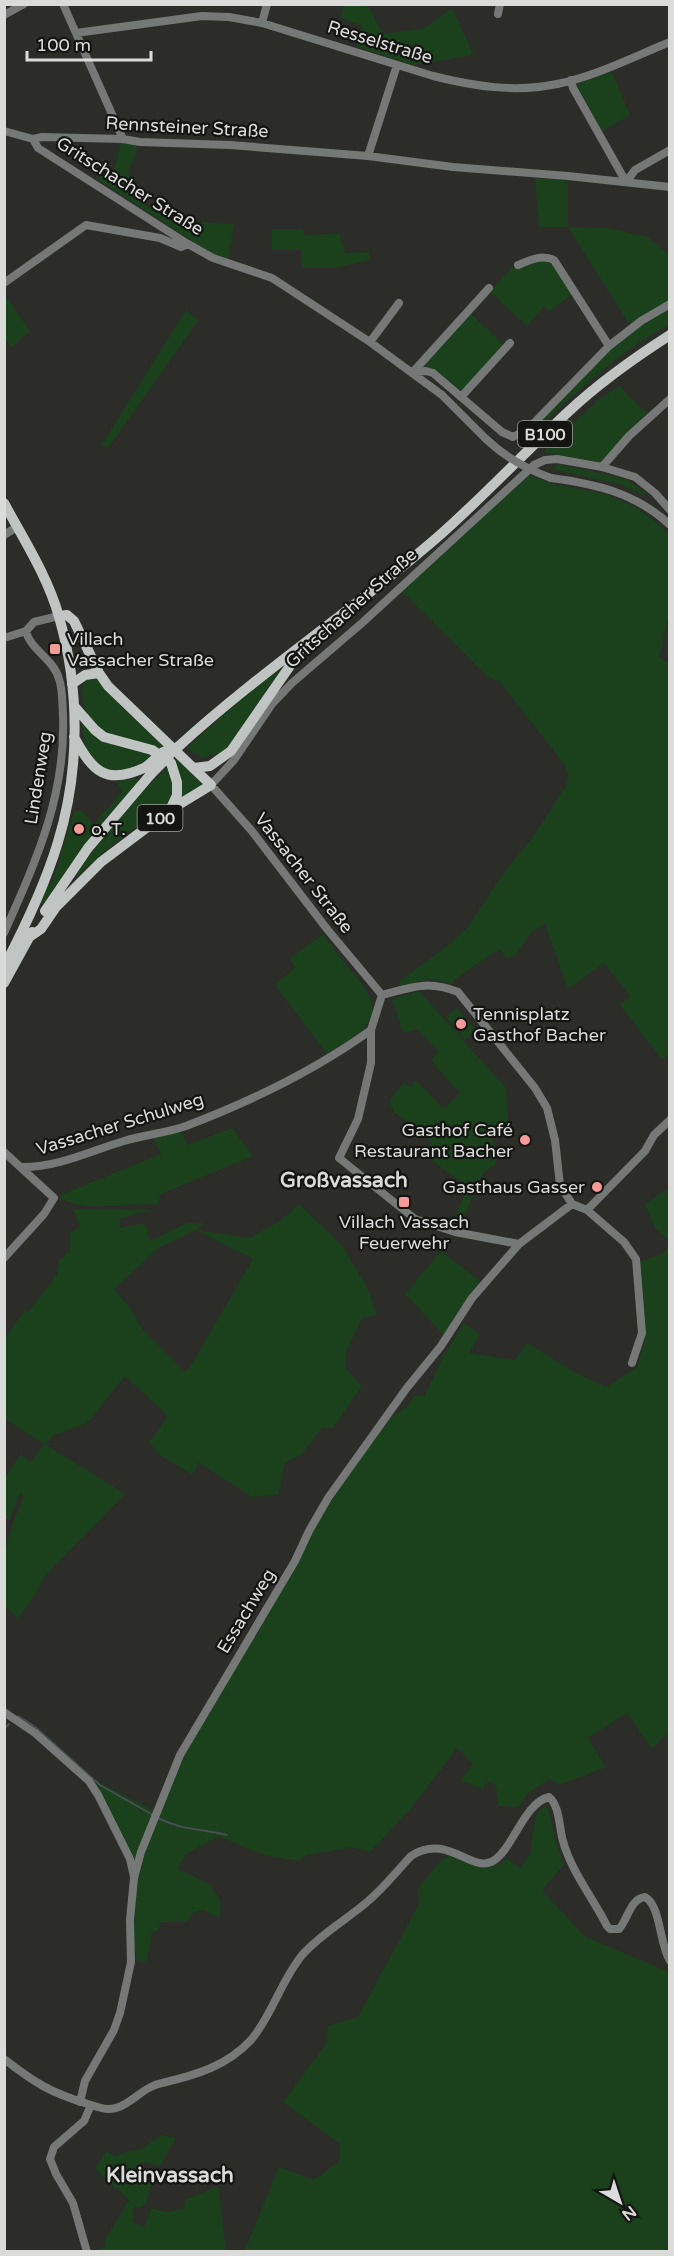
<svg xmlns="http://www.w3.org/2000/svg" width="674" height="2256" font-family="'Varela Round',sans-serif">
  <rect width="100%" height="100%" fill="#2c2c28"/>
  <path fill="#1a401c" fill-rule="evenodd" d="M344,5H365L370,9L383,34L425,28L452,8L474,55L413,65L356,47L362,26L341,18Z
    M612,72L630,115L602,131L577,86L578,83Z
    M121,142L138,145L129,171L132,197L172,221L234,224L228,259L213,255L97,179L105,170L113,174Z
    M535,178L568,180V227L608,228L648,237L669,255V300L629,324L568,227H539Z
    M272,229H303V235L340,234L345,253L369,252V260L335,268H301V250H272Z
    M546,261L555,267L573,293L549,312L544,306L527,326L490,292L515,264Z
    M4,294L30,331L11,348L5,339Z
    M669,307V325C623,348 574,395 535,431L533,428L611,348L644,323Z
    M186,310L198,321L109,447L101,446Z
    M470,313L504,345L463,390H456L424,365Z
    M619,386L647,413L600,463L543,452L597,401Z
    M559,464L626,479L646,493L644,495L619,484L551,469Z
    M529,475L553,484L606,494L638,508L669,533V614L659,657L670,664L669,1054L662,1060L620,1005L630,996L604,963L568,989L545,924L532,931L516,955L508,959L499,949L454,980L453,984L430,979L400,986V981L446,947L467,928L505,871L533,837L567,784L568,774L565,765L500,682L487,676L401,591Z
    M287,664L268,687L233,742L220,754L200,758L199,755L186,749L242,698Z
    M87,678H97L122,707L164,745L159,749C131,741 89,736 83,701C82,693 81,685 87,678Z
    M81,722L153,754L141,765L120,773L100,767L87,754Z
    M177,758L203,784L179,800C181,785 181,775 174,761Z
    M168,767C185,803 152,817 127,834C109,847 93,862 77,877L75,875C103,836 132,800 168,767Z
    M126,778L137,779V783L101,824L43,904H40L45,886L52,883L74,811H82L94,824L122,792L118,785L120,781Z
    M323,934C333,947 342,960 352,972C369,992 385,1010 359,1033C349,1041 337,1047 327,1054L275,985L295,968L290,958Z
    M419,991L506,1088L508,1122L492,1138L496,1164L483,1173L459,1228L450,1227L468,1187L423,1154L432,1142L394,1112L390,1104L391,1098L403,1083L411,1087L415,1080L444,1109L460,1093L437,1068L432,1059L439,1051L417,1029L403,1033L392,999Z
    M457,1008L476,1030L465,1040L446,1017Z
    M232,1128L253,1156L161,1194L157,1205C128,1201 81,1215 58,1196L161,1154L153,1136L181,1131L187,1145Z
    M669,1188V1241L655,1228L645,1204Z
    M299,1204L343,1246L369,1291L377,1315L362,1318L346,1352V1369L362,1386L333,1428H322L302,1454L285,1463L278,1495L252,1497L197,1462V1468L191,1474L160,1455L149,1442L168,1416L125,1376L87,1423L54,1435L45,1444L125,1494L44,1577L33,1598L18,1618L5,1606V1550L13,1522L24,1496L20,1493L9,1520L5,1518V1477L21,1454L31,1462L44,1444L5,1419V1338L25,1310L28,1312L57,1275L59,1260L70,1251V1233L80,1226L73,1209L152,1210L120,1218V1228L145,1223L150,1241L187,1223H204L197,1230L249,1238L280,1221ZM196,1230L253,1259L190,1367L185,1372L143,1330L128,1305L114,1289L157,1249Z
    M669,1246V1732L652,1749L627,1713L588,1738L606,1767L559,1785L550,1779L528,1793L518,1807L498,1806L496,1786L491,1781L487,1783L483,1789L461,1780L473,1764L457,1748L410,1810L370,1852L352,1847L307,1855L298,1861L264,1855L218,1836L185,1855L178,1869L213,1886L212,1891C223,1896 220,1907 220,1918L202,1910L193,1913L187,1922H161L158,1931L152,1932L146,1962L137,1960L133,1938L137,1883L149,1840L177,1768L321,1516L385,1422L409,1405L415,1395L424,1396L445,1353L464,1323L480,1334L469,1353L515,1360L527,1343L574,1372L606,1387L637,1367L645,1339L638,1262L662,1254Z
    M441,1251L480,1281L453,1318L445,1336L405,1294Z
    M96,1781L155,1811L136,1870L95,1784Z
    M545,1806L549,1810L556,1843L564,1864L542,1891L586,1937L669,1972V2251L244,2252L279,2167L314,2180L339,2161L340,2144L283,2102L326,2044L328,2026L358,2017L420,1902L417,1889L443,1858L446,1859L449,1855C471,1863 488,1875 507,1858L520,1868L530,1854L536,1815Z
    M161,2135L176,2138L160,2166L142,2162L138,2175L150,2179L152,2182L146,2204L140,2208L134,2207L132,2214L134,2217L132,2222L144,2227L151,2208L168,2212L184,2209L185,2200L218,2186L226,2251H229H96V2250L106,2247L105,2240L129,2200L95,2169L106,2151L116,2157L125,2152L142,2149Z"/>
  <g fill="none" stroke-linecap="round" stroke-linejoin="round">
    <path stroke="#474f50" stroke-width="2" d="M18,1716L34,1726L100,1785L153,1815
      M4,1729L9,1724
      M158,1818C181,1830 202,1829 227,1835"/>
    <path stroke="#767877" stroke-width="8" d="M63,4L123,139
      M498,14L500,4
      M4,15L24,4
      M262,23L267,4
      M76,33L202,16L229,17L262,23L433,76C473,86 515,93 557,84C596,76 633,57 670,42
      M571,80L573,88L626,182L635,170L670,150
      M4,131L33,139L42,137L123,139L140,142L230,145L368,156L453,167L568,176L670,187
      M33,139L38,148L188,244L213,258L272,278L370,342L442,395L486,439
      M368,156L397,65
      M518,265C530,260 542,254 554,260L609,346
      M4,283L86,225L160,238L181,247L188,244
      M370,342L399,303
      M413,372L426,371L433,373L502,432L513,437L528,429L609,346L641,321L670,304
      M413,372L489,288
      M461,397L510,343
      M602,467L629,436L670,399
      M551,478C596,484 636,493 670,525
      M670,510L655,493L635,477L602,467L557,459L545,460L534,465L362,623L292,683L272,704L234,760L211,785L251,830L327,929L382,995C412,987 428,980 458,992L535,1088L547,1108L555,1140L560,1185L572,1204L587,1210L645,1151L654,1135L670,1120
      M4,535L17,527
      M4,638L26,631L34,622L59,616
      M4,933C36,861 66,796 63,715C62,703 63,690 59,679C54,659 30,650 26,631
      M382,995L371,1030V1063L358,1119L339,1158L415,1219L455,1232L519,1244
      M4,1152L54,1198L44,1214L4,1258
      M23,1167C59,1167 90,1151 124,1141C144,1135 166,1133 186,1126C252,1101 314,1071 371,1030
      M587,1210L624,1242L636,1259L642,1333L632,1363
      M4,1712L35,1733L89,1781L98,1795L130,1859L134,1877
      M4,2059C35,2083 51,2093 88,2104C98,2107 108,2112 119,2107C134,2101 145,2086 162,2083C196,2075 227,2066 251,2040C273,2014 281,1980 303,1954C322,1933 346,1920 367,1902C383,1889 397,1871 411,1856C446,1833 470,1871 491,1862C512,1853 523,1803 549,1797C560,1806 559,1828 563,1841C571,1871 593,1898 607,1926L610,1929H619C628,1919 630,1899 645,1897C661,1906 659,1943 670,1961
      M80,2102L85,2081L114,2030L120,2013L131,1962L130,1920L134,1878L141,1852L180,1755L295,1561L309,1531L328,1498L406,1389L441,1346L472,1298L519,1244L572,1204
      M87,2252L73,2203L56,2174L50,2159L54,2147L84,2121L91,2105"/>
    <path stroke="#c0c5c3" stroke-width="10" d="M4,503C24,540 48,577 59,617C80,689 80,770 58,842C45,885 25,927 4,967
      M59,616L67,615L74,621L99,673L108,686L211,785L170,810
      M72,684L85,675L99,673
      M74,737C93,772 106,786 146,767
      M178,747C261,671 355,609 440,535C484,496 525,452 568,412C599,383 634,358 670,335
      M194,768L210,766L231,751L299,653
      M45,911L88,848L151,774
      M28,938L41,929L56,907L101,862L170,810L177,795V782L171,763L152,750L104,737L95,730L74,706
      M4,983L32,932"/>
    <path stroke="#767877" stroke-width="8" d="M486,439C506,458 526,469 551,478"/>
    <path stroke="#c0c5c3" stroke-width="10" d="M146,767L163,752L178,747
      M151,774L169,756"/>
  </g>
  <g fill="#f59b99" stroke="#141413" stroke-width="2">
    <rect x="49" y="643" width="12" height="12" rx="3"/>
    <circle cx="79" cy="829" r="6"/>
    <circle cx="461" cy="1024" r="6"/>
    <circle cx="525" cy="1140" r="6"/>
    <circle cx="597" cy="1187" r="6"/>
    <rect x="398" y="1196" width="12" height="12" rx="3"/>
  </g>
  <g text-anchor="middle" stroke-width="4.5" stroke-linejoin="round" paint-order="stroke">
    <g fill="#141413" stroke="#9f9f9e" stroke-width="1.5">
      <rect x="518" y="421" width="54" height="26" rx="4.5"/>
      <rect x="137.5" y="805" width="45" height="26" rx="4.5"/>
    </g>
    <g font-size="16" font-weight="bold" fill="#dbdbd9">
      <text x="545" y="440">B100</text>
      <text x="160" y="824">100</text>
    </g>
    <g font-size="18" fill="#dbdbd9" stroke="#141413">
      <text transform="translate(380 42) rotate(17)" y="6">Resselstraße</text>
      <text transform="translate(187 127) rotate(3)" y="6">Rennsteiner Straße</text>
      <text transform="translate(130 186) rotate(32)" y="6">Gritschacher Straße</text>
      <text transform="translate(351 608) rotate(-42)" y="6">Gritschacher Straße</text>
      <text transform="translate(38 778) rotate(-81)" y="6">Lindenweg</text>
      <text transform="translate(304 873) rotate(52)" y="6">Vassacher Straße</text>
      <text transform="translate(120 1124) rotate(-17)" y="6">Vassacher Schulweg</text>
      <text transform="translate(246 1611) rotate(-59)" y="6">Essachweg</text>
    </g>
    <g font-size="18" fill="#dbdbd9" stroke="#141413" text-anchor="start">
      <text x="67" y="645">Villach<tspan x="67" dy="21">Vassacher Straße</tspan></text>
      <text x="91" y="835">o. T.</text>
      <text x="473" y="1020">Tennisplatz<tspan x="473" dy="21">Gasthof Bacher</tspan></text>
      <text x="513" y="1136" text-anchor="end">Gasthof Café<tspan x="513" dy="21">Restaurant Bacher</tspan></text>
      <text x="585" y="1193" text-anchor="end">Gasthaus Gasser</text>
      <text x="404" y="1228" text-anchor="middle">Villach Vassach<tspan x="404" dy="21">Feuerwehr</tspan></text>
    </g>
    <g font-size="21" font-weight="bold" fill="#dbdbd9" stroke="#141413">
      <text x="344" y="1187">Großvassach</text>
      <text x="170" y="2182">Kleinvassach</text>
    </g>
  </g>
  <rect width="674" height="2256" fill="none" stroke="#dbdbd9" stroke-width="12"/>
  <g transform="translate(620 2202) rotate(141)" stroke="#141413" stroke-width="4.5" paint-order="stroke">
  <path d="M0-4.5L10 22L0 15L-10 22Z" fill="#dbdbd9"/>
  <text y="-9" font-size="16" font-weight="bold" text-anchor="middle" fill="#dbdbd9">N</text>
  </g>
  <path d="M27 51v9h124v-9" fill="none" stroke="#dbdbd9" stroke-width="3"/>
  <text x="36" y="51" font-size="18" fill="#dbdbd9" stroke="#141413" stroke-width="4.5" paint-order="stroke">100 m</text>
</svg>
